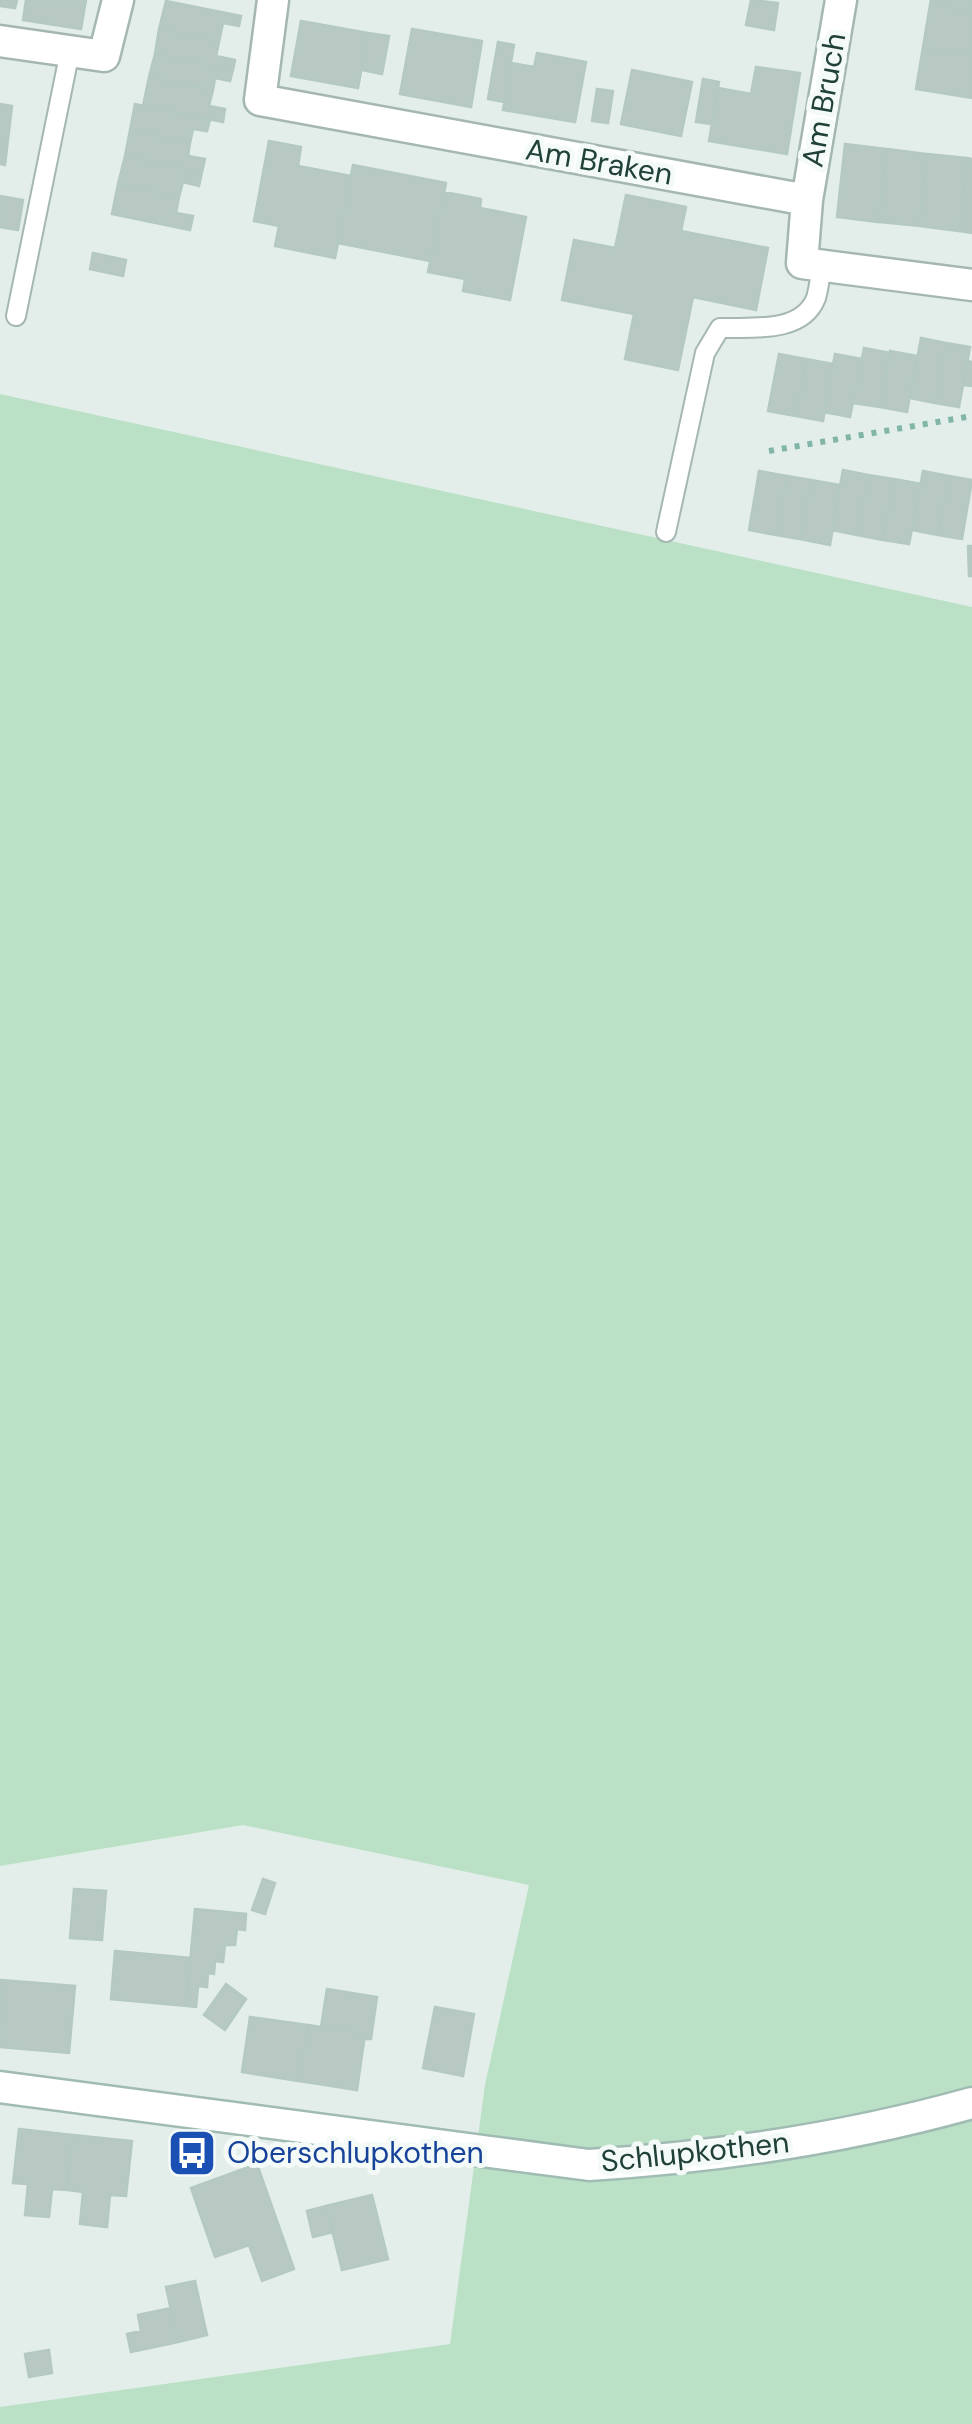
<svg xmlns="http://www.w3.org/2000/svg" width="972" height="2424" font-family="'DM Sans',sans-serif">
  <rect width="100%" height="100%" fill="#e3eeea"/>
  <path fill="#bae1c6" d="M0,394L972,607V2424H0V2407L450,2344L485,2085L529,1885L243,1825L0,1866Z"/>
  <path fill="#b8c9c3" stroke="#b4c9c1" stroke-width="2.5" d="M1,0H17L15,8L0,6Z
    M26,0H86L81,29L23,20Z
    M751,0L778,3L774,30L746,25Z
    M931,0H972V12L930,5Z
    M166,1L241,16L239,26L223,23L219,42L159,29Z
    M930,5L972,12V56L923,47Z
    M301,21L368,33L358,88L291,76Z
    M159,29L219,42L216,56L235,60L233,70L155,54Z
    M412,29L482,41L471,107L400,94Z
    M368,33L389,36L382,74L362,70Z
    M498,42L514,45L504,102L488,99Z
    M923,47L972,56V98L916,89Z
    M537,53L586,62L575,122L503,110L511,63L534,67Z
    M155,54L233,70L230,81L215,78L213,90L149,77Z
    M756,67L800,73L787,154L709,141L718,88L751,94Z
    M632,70L692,82L681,136L621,124Z
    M149,77L213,90L209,106L225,109L223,122L143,106Z
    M703,79L719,82L712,124L696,122Z
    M597,89L613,91L608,123L592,121Z
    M0,104L12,106L5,165L0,164Z
    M135,104L210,120L207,131L193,129L190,143L130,130Z
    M130,130L190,143L188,156L205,159L202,172L125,156Z
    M269,141L301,147L298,166L351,176L335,258L275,246L279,226L254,221Z
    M845,144L887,149L878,222L837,217Z
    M887,149L927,154L919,226L878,222Z
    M927,154L968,158L959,231L919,226Z
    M125,156L202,172L199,186L183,182L179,197L118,184Z
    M968,158L972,159V233L959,231Z
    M353,165L446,183L430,261L338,243Z
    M118,184L179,197L176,213L193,216L190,230L112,214Z
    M444,192L481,199L480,208L526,217L510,300L463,291L465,279L428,272Z
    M626,195L686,207L681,231L768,248L756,310L693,297L678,370L625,359L634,314L562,300L574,240L615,248Z
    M0,196L23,200L18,230L0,227Z
    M93,253L126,260L123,276L90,269Z
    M921,338L946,343L935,403L910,398Z
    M946,343L970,347L959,407L935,403Z
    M864,348L890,353L880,407L853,403Z
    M890,351L917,356L907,412L880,407Z
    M779,354L806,359L796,416L768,411Z
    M835,354L862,359L850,417L824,412Z
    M806,359L833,364L823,421L796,416Z
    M968,361L972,362V386L963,385Z
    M843,470L868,475L857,535L832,530Z
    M759,471L787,476L776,535L749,530Z
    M923,471L949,476L938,535L912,530Z
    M868,475L894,479L883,540L857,535Z
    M787,476L811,480L800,539L776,535Z
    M949,476L972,480L962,539L938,535Z
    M894,479L921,484L909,544L883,540Z
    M811,480L840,485L830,545L800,539Z
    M968,546H972V576H969Z
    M263,1879L275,1883L265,1914L252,1910Z
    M74,1889L106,1891L102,1940L70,1938Z
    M195,1909L246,1914L245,1930L237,1929L235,1945H225L223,1962L215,1961L214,1974L208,1973L207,1987L198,1986L196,2007L186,2006Z
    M115,1951L190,1958L186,2006L111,1999Z
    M1,1980L75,1986L69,2053L0,2047Z
    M226,1984L246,1999L225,2030L204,2015Z
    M327,1989L377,1997L371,2039H365V2034L321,2027Z
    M435,2007L474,2014L463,2076L423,2068Z
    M250,2017L308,2025L299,2081L242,2072Z
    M308,2025L365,2034L357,2090L299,2081Z
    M19,2129L73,2135L67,2190L52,2189L49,2217L25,2215L28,2184L13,2183Z
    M73,2135L132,2141L126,2196L110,2195L107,2227L80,2224L83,2192L67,2190Z
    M257,2164L294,2269L262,2281L249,2245L215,2257L191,2188Z
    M372,2195L388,2259L342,2270L326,2206Z
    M326,2206L333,2232L313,2237L307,2211Z
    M195,2281L207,2335L178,2342L166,2287Z
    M171,2308L178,2342L131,2352L127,2334L141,2331L138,2315Z
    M49,2350L52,2373L29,2377L25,2354Z"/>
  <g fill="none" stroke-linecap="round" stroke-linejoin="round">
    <g stroke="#a5b7b2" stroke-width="22">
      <path id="service" d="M16,316L70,51
        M666,532L705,353L720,328C751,327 802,334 816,298C819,288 820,276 822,266"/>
    </g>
    <g stroke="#a5b7b2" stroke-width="35">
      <path id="minor" d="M273,0L260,100L807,200L802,263L972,285
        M0,41L104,56L118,0
        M807,200L841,0"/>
    </g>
    <g stroke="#a0bbb3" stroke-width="35">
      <path id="secondary" d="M0,2087L589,2165C719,2157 847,2138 972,2103"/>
    </g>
    <path stroke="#80b5a7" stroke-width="6" stroke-dasharray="5 8" stroke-linecap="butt" d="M769,451L972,416"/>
    <use href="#service" stroke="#fff" stroke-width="18"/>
    <use href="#minor" stroke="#fff" stroke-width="30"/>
    <use href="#secondary" stroke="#fff" stroke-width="30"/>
  </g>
  <defs>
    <g id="bus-square" transform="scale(2.5)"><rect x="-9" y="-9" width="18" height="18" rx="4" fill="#1a4fb4" stroke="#f4faf7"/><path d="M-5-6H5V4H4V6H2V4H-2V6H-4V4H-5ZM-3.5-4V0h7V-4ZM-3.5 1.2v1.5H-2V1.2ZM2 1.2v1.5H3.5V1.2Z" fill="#fff"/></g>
  </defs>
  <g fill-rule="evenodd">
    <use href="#bus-square" x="192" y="2153"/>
  </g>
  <g text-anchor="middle" stroke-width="10" stroke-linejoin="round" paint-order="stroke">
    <g font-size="30" fill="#20413a" stroke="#f4faf7">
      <text transform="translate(824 100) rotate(-80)" y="10">Am Bruch</text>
      <text transform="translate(599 162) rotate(10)" y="10">Am Braken</text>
      <text transform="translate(695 2152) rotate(-6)" y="10">Schlupkothen</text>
    </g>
    <g font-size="30" fill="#164399" stroke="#f4faf7" text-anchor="start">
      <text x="227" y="2163">Oberschlupkothen</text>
    </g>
  </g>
</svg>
